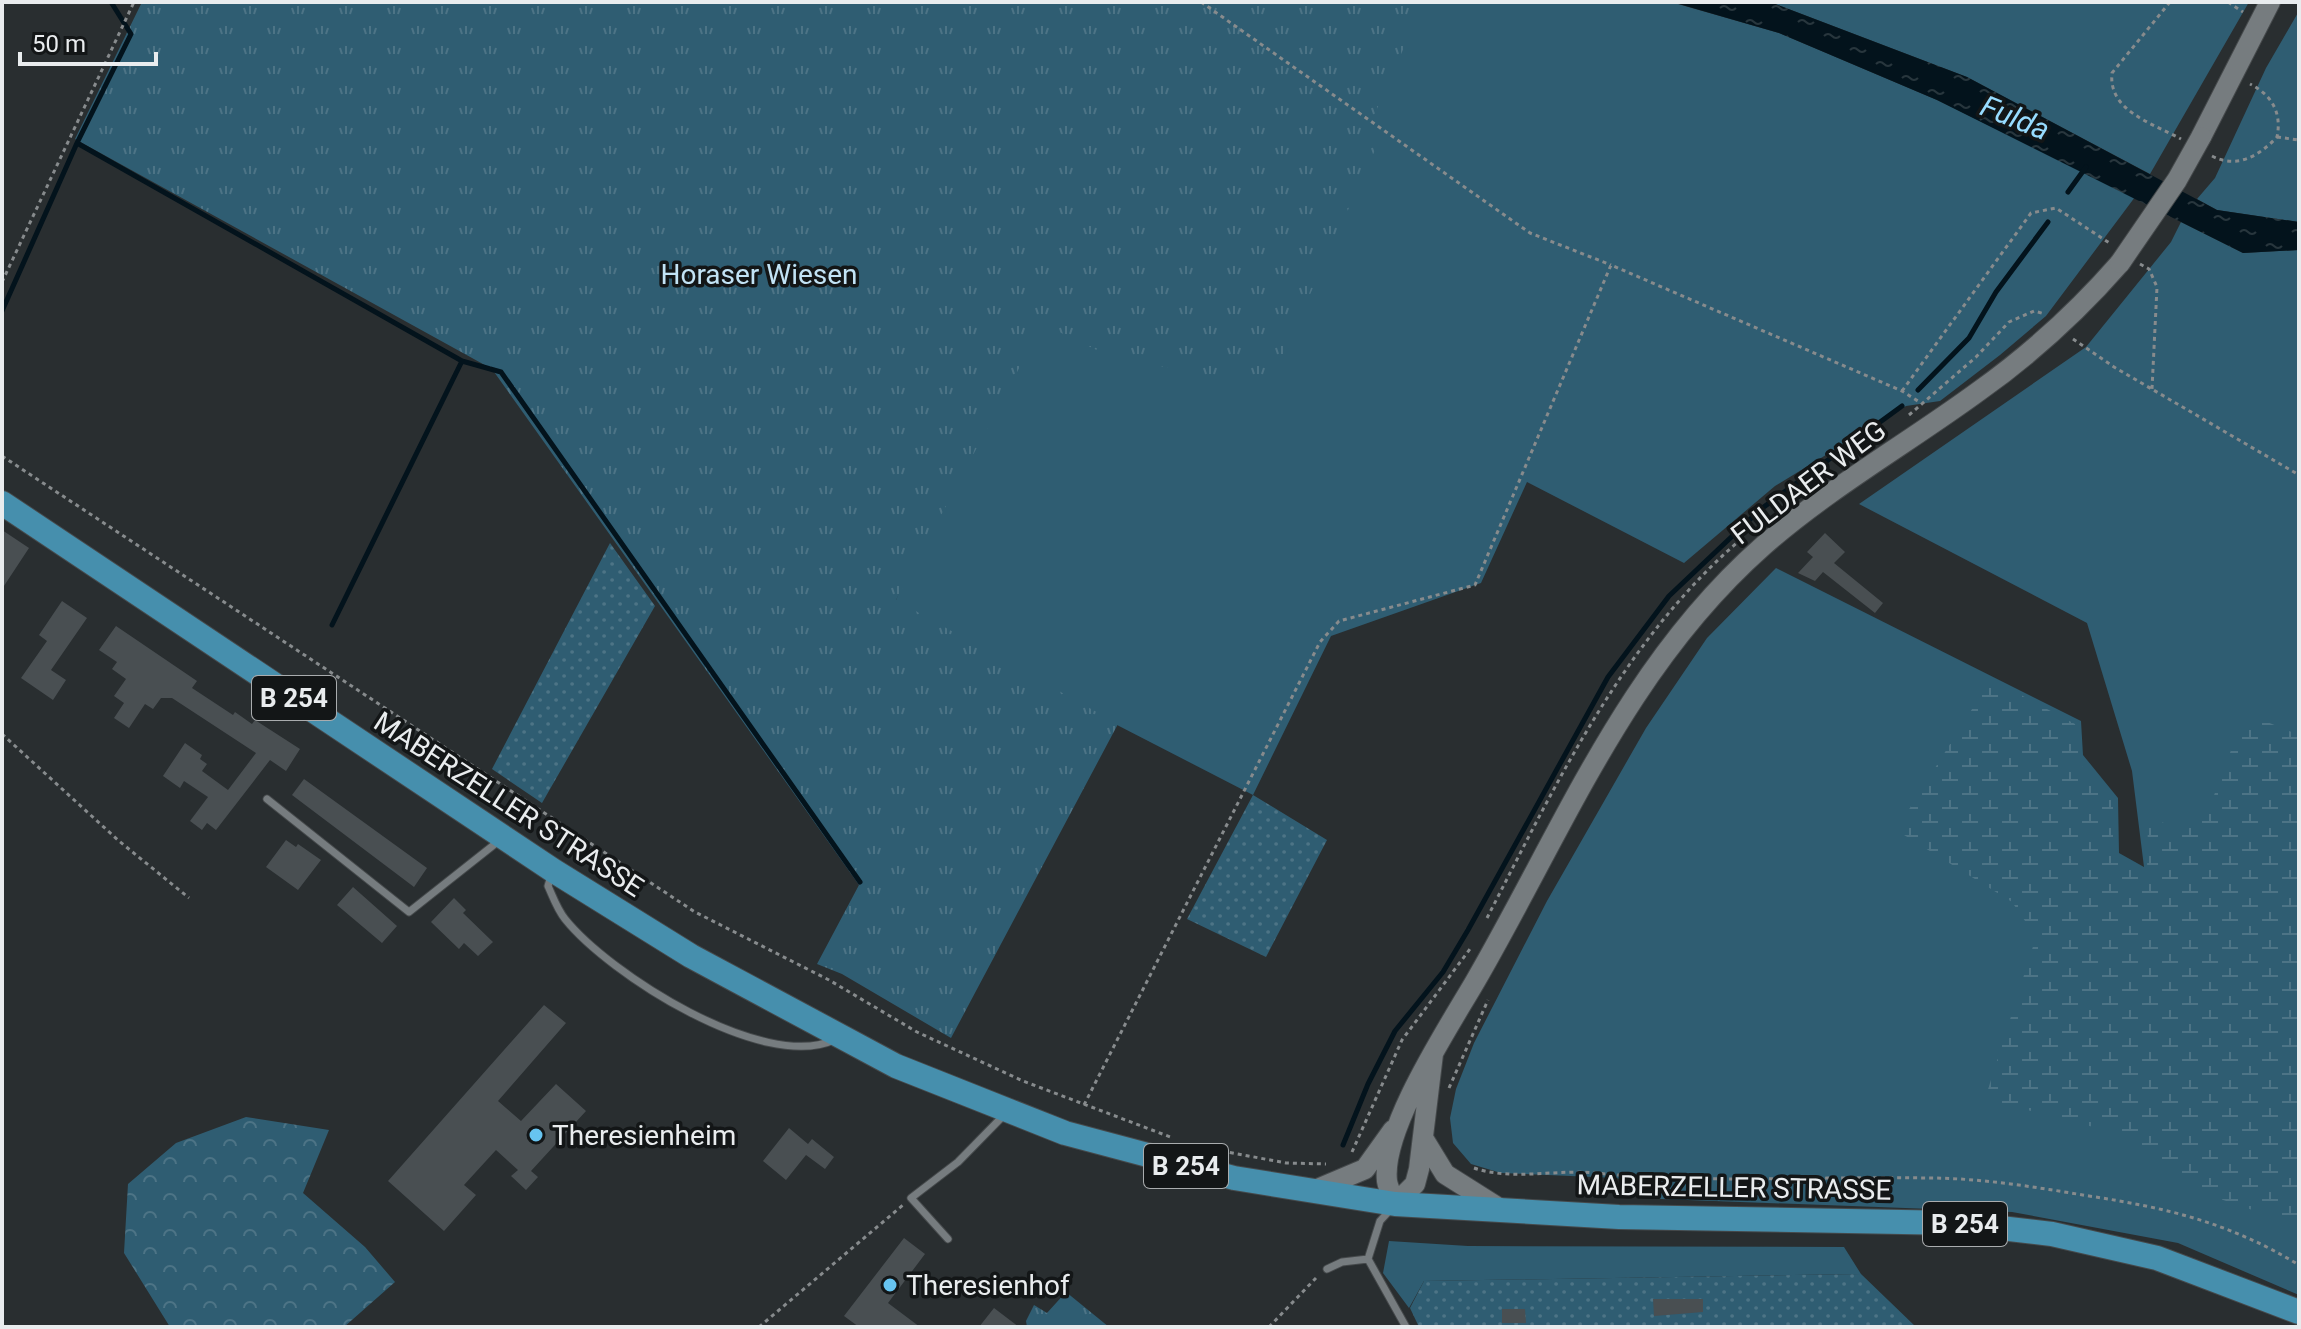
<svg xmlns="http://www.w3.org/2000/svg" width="2301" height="1329" font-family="Roboto,sans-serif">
  <defs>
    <pattern id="forest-crowns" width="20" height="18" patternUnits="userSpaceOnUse" patternTransform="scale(2)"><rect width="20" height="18" fill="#2f5d72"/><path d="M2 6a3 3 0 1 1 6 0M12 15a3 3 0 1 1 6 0" fill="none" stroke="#4d7486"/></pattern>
    <pattern id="wetland-marsh" width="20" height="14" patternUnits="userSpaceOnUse" patternTransform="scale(2)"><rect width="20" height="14" fill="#2f5d72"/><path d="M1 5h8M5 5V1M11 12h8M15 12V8" fill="none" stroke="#4d7486"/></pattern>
    <pattern id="park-tufts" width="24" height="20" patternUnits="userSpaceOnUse" patternTransform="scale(2)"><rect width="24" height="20" fill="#2f5d72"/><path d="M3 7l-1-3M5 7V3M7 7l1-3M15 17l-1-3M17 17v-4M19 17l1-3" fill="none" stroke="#4d7486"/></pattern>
    <pattern id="garden-dots" width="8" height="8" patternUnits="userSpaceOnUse" patternTransform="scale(2)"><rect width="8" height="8" fill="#2f5d72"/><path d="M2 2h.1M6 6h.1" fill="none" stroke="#4d7486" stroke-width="1.8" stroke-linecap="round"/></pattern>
    <pattern id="water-ripples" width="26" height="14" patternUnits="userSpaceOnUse" patternTransform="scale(2)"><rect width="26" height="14" fill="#03131c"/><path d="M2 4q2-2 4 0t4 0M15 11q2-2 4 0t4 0" fill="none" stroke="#28363d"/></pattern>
  </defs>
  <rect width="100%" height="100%" fill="#292e30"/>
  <path fill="#2f5d72" d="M154,2H1671L1779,33L1937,100L2135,197L2046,316L2000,355L1940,401L1906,406L1775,486L1684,563L1527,482L1481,583L1331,636L1253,795L892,609L1017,324Z
    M1770,2H2249L2150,174L1967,77Z
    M2299,11V222L2217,210L2197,199L2215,178L2266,68Z
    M2181,222L2243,253L2299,250V1295L2178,1243L2012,1212L1661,1199L1617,1178L1501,1173L1471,1164L1453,1143L1450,1118L1456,1089L1474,1043L1547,901L1646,728L1707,638L1776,568L2081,721L2083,755L2118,798L2119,853L2144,867L2132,771L2087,623L1859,504L2086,347L2171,242Z
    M1389,1241L1468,1246L1844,1247L1861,1274L1424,1281L1409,1308L1383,1273Z"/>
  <path fill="url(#forest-crowns)" d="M246,1117L329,1130L303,1193L365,1247L395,1282L344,1327H170L124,1253L128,1184L176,1143Z"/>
  <path fill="url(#wetland-marsh)" d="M1991,679L2075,724L2083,772L2113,802V857L2147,874L2148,819L2180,827L2210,806L2245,713L2299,735V1226L2197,1191L2105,1130L1985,1099L2036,937L2012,902L1896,830Z"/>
  <path fill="url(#park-tufts)" d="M142,2H1424L1372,120L1380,139L1267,390L1103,353L1059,332L1033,342L896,600L1118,724L951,1038L842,974L817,964L859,885L492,369L75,139Z
    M1066,1292L1109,1327H1027L1026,1321L1034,1305L1047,1313Z"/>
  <path fill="url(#garden-dots)" d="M610,543L655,606L542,803L492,769Z
    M1253,795L1327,840L1266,957L1187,919Z
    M1861,1274L1916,1327H1419L1410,1308L1424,1281Z"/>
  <path fill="url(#water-ripples)" d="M1672,2H1770L1967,77L2217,210L2299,222V250L2243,253L1937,100L1779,33Z"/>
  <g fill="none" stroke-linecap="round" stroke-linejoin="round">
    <path stroke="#03131c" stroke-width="5" d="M111,2L131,34L77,143L462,361L501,372L860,882
      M2068,192L2086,167
      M2,311L77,143
      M1918,390L1969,338L1996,292L2048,222
      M332,625L462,361
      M1343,1145L1368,1084L1395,1031L1443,972L1468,930L1608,677L1669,596L1761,509L1902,406"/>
  </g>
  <path fill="#494f52" d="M2,530L29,548L2,589Z
    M1825,533L1845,552L1834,563L1883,603L1875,613L1823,572L1815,581L1798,573L1813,557L1807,552Z
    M62,601L87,618L51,670L66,680L53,700L21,678L47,641L39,635Z
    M116,626L197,681L192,688L233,715L235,712L252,724L255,720L300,749L286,771L270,760L216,830L207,823L202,830L190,821L208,797L184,781L180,788L163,776L185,743L202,755L200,759L207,764L202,771L228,790L256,753L172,698H161L153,709L145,704L129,728L114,718L124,703L114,696L126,679L112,669L117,662L99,650Z
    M304,779L427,868L414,887L292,795Z
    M286,840L296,847L298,844L321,860L298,890L266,867Z
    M353,887L397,926L382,943L337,905Z
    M454,898L466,910L463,913L493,942L478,956L464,943L459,949L431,922Z
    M544,1005L566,1023L498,1101L521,1121L556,1084L586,1111L531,1171L538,1177L526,1190L511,1176L518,1170L496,1150L464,1185L476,1195L444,1231L388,1181Z
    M789,1128L808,1144L812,1139L834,1157L825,1169L806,1155L786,1180L763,1161Z
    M904,1238L925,1254L888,1303L920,1327H859L844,1316Z
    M1653,1299H1703V1312L1654,1316Z
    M994,1308L1019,1327H979Z
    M1502,1309H1525L1526,1323H1502Z"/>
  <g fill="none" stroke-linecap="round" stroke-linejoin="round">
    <g stroke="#45494b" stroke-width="9">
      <path id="service" d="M267,799L409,912L500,840
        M551,876L548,886C553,897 557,909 565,919C609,974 763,1072 834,1040
        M1391,1209L1380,1221L1368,1259L1406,1327
        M948,1239L911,1198L958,1162L1006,1113
        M1327,1269L1342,1262L1368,1259"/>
    </g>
    <g stroke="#45494b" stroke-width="22">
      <path id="secondary" d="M2201,137L2270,2
        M1433,1054L1419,1169L1415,1184L1395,1204C1393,1197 1388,1188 1387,1181C1381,1129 1450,1025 1476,980C1565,826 1627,666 1763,546C1829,488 1908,443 1979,391C2031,354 2078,311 2120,263
        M1423,1138L1445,1174L1502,1210
        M1313,1191L1365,1169L1393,1130"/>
    </g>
    <g stroke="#45494b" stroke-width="26">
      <path id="primary" d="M2,503L554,871L691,956L896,1066L1065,1133L1234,1178L1395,1204L1619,1217L1957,1223L2052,1234L2157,1258L2299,1312"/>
    </g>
    <path stroke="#878b8d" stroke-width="3" stroke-dasharray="4 4" stroke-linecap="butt" d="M1201,2L1530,233L1611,265
      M2170,2L2112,73C2108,111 2152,123 2181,139
      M2228,2L2243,12
      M2277,137L2299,140
      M2212,156C2237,169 2259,156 2277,137C2282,113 2272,95 2250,84
      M2140,264L2149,269L2157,287L2152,389
      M2,282L134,2
      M2073,339L2114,367L2299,475
      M1902,391L2031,213L2056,208L2111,244
      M1909,415L1976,357L2009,322L2034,311L2045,314
      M2,456L695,912L829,980L917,1032L1023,1081L1173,1138
      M2,734L119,841L189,898
      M1487,918C1556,784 1623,641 1739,541
      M1449,1088L1488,1000
      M1084,1105L1320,642L1339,621L1475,585L1611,265L1902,391L1921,403
      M1222,1151L1286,1163L1326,1164
      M1352,1152L1402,1040L1470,949
      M1474,1168C1512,1181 1556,1169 1595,1173C1705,1184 1816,1176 1927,1178C1981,1178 2035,1187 2089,1196C2168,1208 2230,1223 2299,1265
      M759,1327L903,1205
      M1269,1327L1316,1278"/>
    <use href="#service" stroke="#767c7f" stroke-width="7"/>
    <use href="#secondary" stroke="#767c7f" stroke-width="20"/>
    <use href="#primary" stroke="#468fad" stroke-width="24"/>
    <g stroke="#45494b" stroke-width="22" stroke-linecap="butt">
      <path id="secondary-bridge" d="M2120,263L2177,180L2201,137"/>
    </g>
    <use href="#secondary-bridge" stroke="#767c7f" stroke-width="20"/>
  </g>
  <g fill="#67c4f0" stroke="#131617" stroke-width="3">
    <circle cx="536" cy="1135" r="8"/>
    <circle cx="890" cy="1285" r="8"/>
  </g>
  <g text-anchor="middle" stroke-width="7" stroke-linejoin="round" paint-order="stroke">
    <g fill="#131617" stroke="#a9acae" stroke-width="2">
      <rect x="252" y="676" width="84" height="44" rx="6"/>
      <rect x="1144" y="1144" width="84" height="44" rx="6"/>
      <rect x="1923" y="1202" width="84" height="44" rx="6"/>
    </g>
    <g font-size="26" font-weight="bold" fill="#e9ecee">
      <text x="294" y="707">B 254</text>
      <text x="1186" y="1175">B 254</text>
      <text x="1965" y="1233">B 254</text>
    </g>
    <g font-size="28" fill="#c2e3f5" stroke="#131617">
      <text x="759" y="284">Horaser Wiesen</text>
    </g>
    <g font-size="28" fill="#e9ecee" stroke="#131617">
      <text transform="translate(1808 482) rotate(-37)" y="10">FULDAER WEG</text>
      <text transform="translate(509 804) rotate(33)" y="10">MABERZELLER STRASSE</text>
      <text transform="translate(1734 1187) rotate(1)" y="10">MABERZELLER STRASSE</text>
    </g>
    <g font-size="28" fill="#e9ecee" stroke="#131617" text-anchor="start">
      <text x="552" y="1145">Theresienheim</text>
      <text x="906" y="1295">Theresienhof</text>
    </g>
    <g font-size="30" font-style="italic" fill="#97dcff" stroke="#131617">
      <text transform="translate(2015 118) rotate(22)" y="10">Fulda</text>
    </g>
  </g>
  <rect width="2301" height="1329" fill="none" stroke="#e9ecee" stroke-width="8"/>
  <path d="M20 52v12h136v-12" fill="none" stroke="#e9ecee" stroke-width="4"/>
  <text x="32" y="52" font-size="24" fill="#e9ecee" stroke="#131617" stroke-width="6" paint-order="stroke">50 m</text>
</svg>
